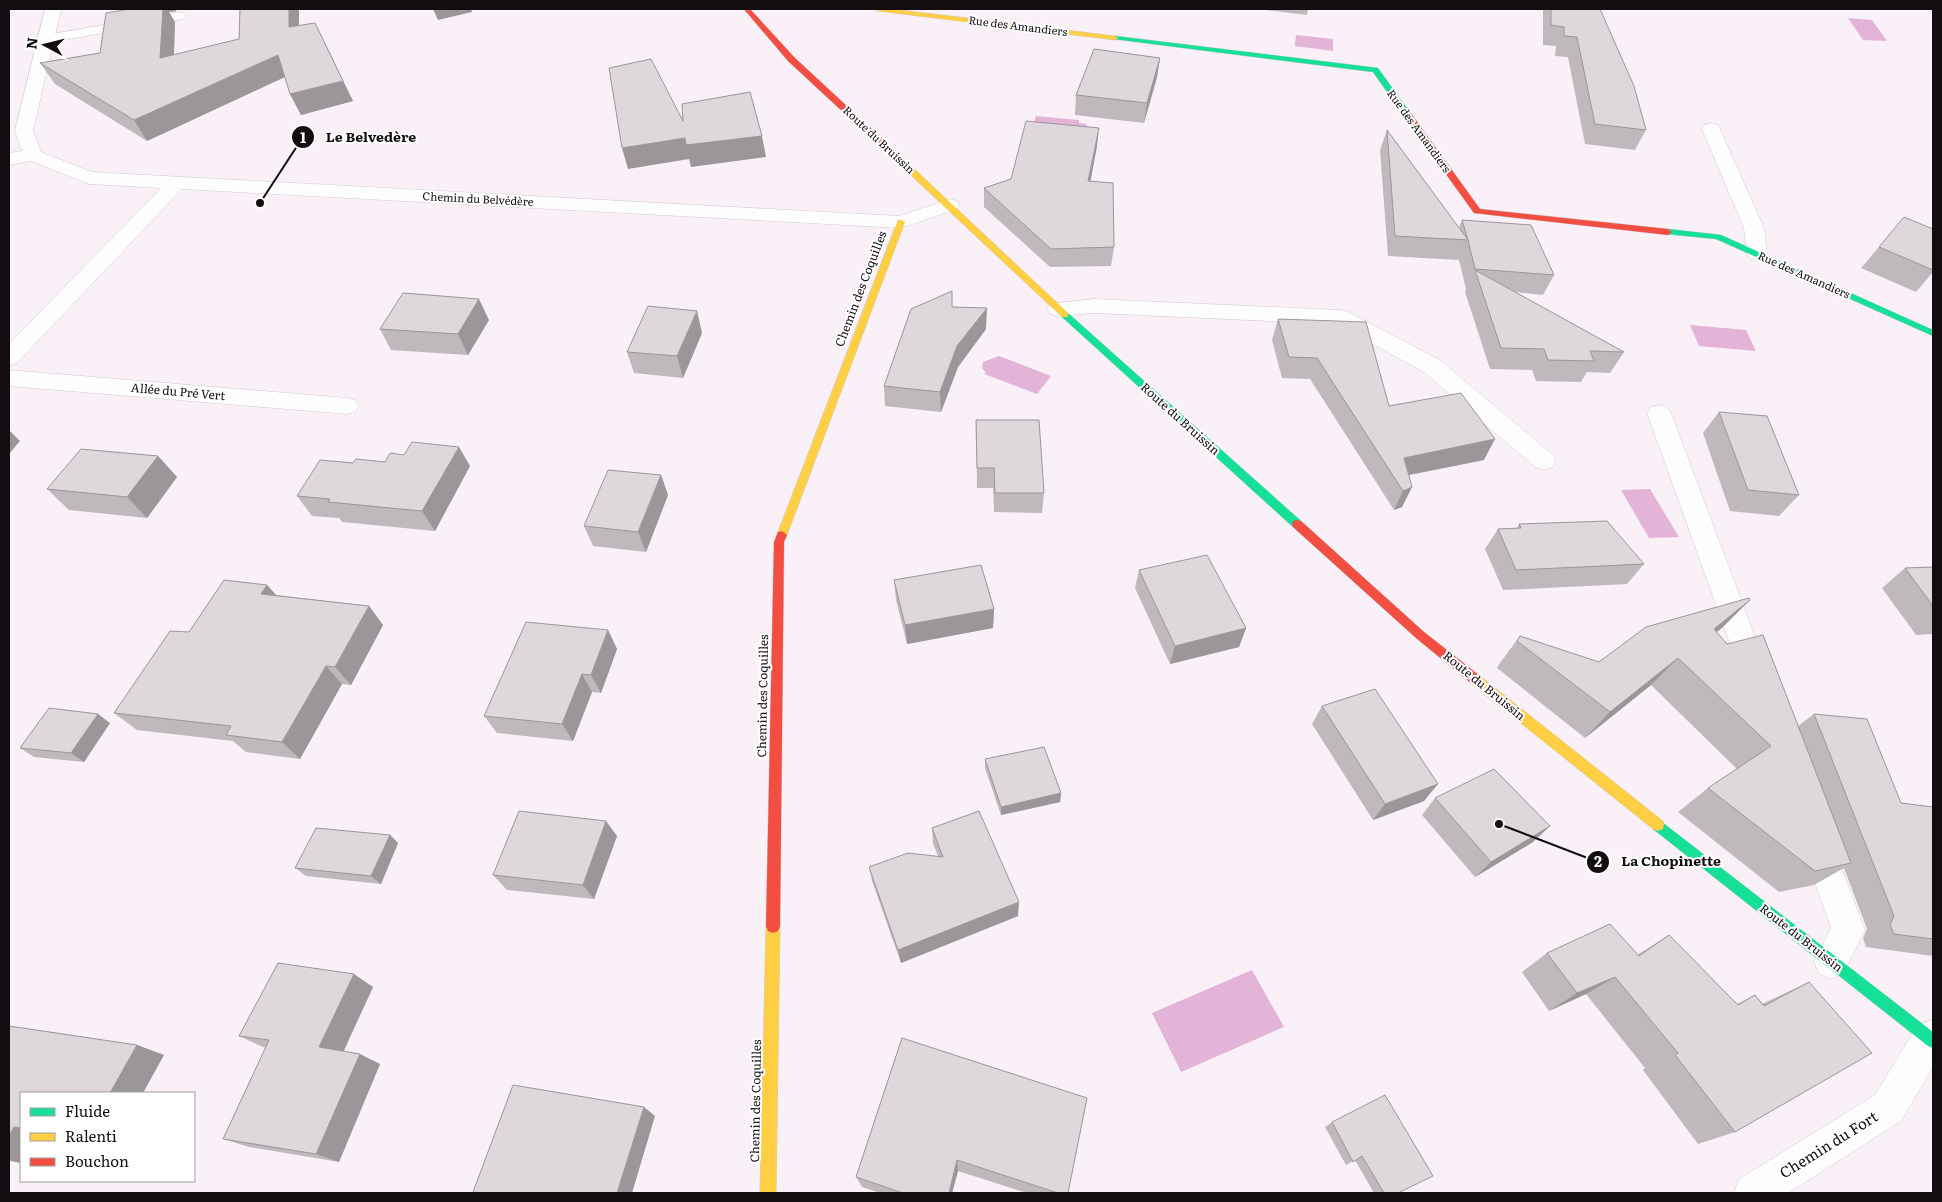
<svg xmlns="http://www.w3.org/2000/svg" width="1942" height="1202" font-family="Literata,serif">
  <rect width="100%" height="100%" fill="#faf0f7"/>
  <path fill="#e4b3d8" d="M1848,18L1872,20L1887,41L1863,40Z
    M1296,35L1333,39V51L1295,46Z
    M1036,116L1079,120V123L1087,124L1086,129L1033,126Z
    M1690,325L1746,330L1756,351L1699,346Z
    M999,356L1051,376L1037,394L984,374L986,373L982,368L983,362Z
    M1650,489L1679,537L1649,538L1621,490Z
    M1252,970L1284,1027L1181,1072L1152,1013Z"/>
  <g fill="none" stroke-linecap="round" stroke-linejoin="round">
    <g stroke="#d1cacf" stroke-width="1">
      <path id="lane" d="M179,12L183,13L185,16L183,19L46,43L40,39L46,35Z"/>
    </g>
    <g stroke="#d1cacf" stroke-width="1">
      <path id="street" d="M45,9H61L33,131L41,152L92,172L899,216L950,199L957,201L960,205L957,209L901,228L182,189L17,363L9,366V344L161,188L89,184L31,161L9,165V153L22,151L15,131Z
        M1711,123L1718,125L1720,129L1764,228L1767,254L1764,259L1757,260L1750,259L1747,254L1744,228L1702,129L1704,125Z
        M1094,299L1340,310L1348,312L1440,360L1553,455L1556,461L1553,467L1544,470L1535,467L1424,372L1336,324L1094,313L1058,316L1050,314L1047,309L1050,304Z
        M9,370L347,398L355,400L359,406L355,412L347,414L9,386Z
        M1659,405L1667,407L1671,413L1769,674L1765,683L1755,686L1745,683L1741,674L1647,413L1651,407Z
        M1816,826L1827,830L1865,930L1843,974L1831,979L1819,974L1814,962L1831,928L1800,841L1805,830Z
        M1933,1019V1067L1901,1121L1788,1193H1734L1739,1179L1875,1095L1917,1026Z"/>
    </g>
    <g stroke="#d1cacf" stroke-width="1">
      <path id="fast" d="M1115,36L1378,68L1411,114L1404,116L1373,72L1113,39V37Z
        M1668,229L1721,235L1933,330V336L1716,239L1665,234V230Z
        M1065,312L1068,313L1301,521L1302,524L1301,527H1293L1062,317V313Z
        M1658,819L1933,1032V1048L1928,1046L1653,829L1652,825L1653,821Z"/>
    </g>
    <g stroke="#d1cacf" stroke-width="1">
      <path id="slow" d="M875,9H892L1115,36L1118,38L1115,40L878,11Z
        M885,147H891L1068,313V317H1062L885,151Z
        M898,220H901L905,222L787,535L782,539L778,538L777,535Z
        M1476,675L1480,676L1663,821L1664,825L1663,829L1658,831L1653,829L1472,684L1470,680L1472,676Z
        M773,919L778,921L780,926L776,1193H760L766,926L768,921Z"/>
    </g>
    <g stroke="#d1cacf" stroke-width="1">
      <path id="jam" d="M744,9H750L794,57L891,147V151H885L788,61Z
        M1404,112H1410L1480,209L1668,229L1672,232L1668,235L1474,213L1404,116Z
        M1297,520L1301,521L1424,632L1480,676L1482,680L1480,684L1476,685L1472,684L1416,638L1293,527L1292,524L1293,521Z
        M782,531L787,535L784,542L780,926L778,931L773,933L768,931L766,926L774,542L778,532Z"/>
    </g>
    <use href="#lane" fill="#fefdfe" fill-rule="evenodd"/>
    <use href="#street" fill="#fefdfe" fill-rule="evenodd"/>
    <use href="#fast" fill="#16e098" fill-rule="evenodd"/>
    <use href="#slow" fill="#ffcf43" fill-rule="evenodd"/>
    <use href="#jam" fill="#f24e42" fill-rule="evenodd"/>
  </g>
  <path fill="#bfb9bd" d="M130,9H176V11L169,12L175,22L174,55L239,39L240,9H299V25L353,101L301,115L290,94L285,77L147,141L55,84L40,63L100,53Z
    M1259,9H1308L1307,15Z
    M1543,9H1600L1646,130L1635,150L1585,144L1568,57L1555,56L1556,46L1543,45Z
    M1160,58L1157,77L1144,123L1075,115L1076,95Z
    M1387,130L1459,228L1462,220L1554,275L1543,295L1515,292L1624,352L1610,373L1587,372L1581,382L1536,381L1532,370L1490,369L1465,292L1466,289L1459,260L1388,256L1380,150Z
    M1097,146L1090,181L1114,247L1111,266L1050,267L984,207V188L1011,179Z
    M1933,229V272L1916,292L1861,268L1879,247Z
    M953,307L986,329L958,367L941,412L885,406L884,386Z
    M1278,319L1389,406L1484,460L1408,475L1412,487L1402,507L1394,510L1310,379L1282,378L1272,340Z
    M489,320L468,355L391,350L380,329Z
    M702,333L683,378L634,373L627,352Z
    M1719,412L1799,495L1779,516L1730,511L1703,433Z
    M976,420L1044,493L1042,513L994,512L993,488H977Z
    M158,456L177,477L147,518L69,510L47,489Z
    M385,462L470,466L435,531L342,522L339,518L312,516L297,496L353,463Z
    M661,475L668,495L646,552L593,546L584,526Z
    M1519,524L1644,564L1627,584L1503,590L1485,549L1498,529L1517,528Z
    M1933,567V634L1916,635L1882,588L1905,568Z
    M1139,570L1246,628L1239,647L1170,664L1135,588Z
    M894,580L994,609L993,628L907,644L896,600Z
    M267,585L276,595L369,606L383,625L351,685L342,684L300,759L246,752L233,741L137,730L114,713L189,632Z
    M1750,600L1716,632L1798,726L1814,714L1901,803L1933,807V956L1866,947L1863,938L1867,929L1844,868L1814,885L1779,892L1678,812L1708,788L1737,769L1651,685L1585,738L1497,668L1500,663L1520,636L1599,662Z
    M608,630L617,649L601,693L592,692L573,741L497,733L484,716Z
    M1322,706L1424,801L1373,820L1312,724Z
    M110,723L84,762L34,757L20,748Z
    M985,759L1061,793L1060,802L1001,815L985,768Z
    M1435,798L1533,842L1475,877L1422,815Z
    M932,828L1018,916L901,963L872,881L869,867L938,856L933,843Z
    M390,835L398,843L381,884L306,876L295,868Z
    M617,836L594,899L507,890L493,875Z
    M1669,935L1737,1004L1755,995L1762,1004L1809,982L1735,1132L1698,1144L1643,1070L1645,1068L1586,994L1549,1011L1522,972L1547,953L1637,955Z
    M373,987L344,1051L380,1064L339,1162L249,1147L223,1139L266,1047H263L239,1036Z
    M9,1026L137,1045L164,1055L21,1093V1163L9,1161Z
    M902,1038L1068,1193H1027L958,1171L952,1193H880L862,1187L856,1177Z
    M1332,1122L1398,1193H1374L1355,1160L1346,1165L1325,1127Z"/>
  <path fill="#9b969a" d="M135,9H176V11L169,12L175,22L173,79L160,58Z
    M289,9H299V47L289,27Z
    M433,9H471L472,12L438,20Z
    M325,43L353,101L301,115L290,94Z
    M278,55L289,75L147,141L134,120Z
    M1160,58L1157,77L1144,123L1147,103Z
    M1099,128L1097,146L1087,200L1088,181Z
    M762,136L766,157L691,167L689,159L628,169L622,148L685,138Z
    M479,299L489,320L468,355L458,334Z
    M987,308L986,329L958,367L941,412L940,392L957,346Z
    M697,311L702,333L683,378L677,356Z
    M9,430L20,441L9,454Z
    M1495,439L1484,460L1394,478L1404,458Z
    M459,447L470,466L435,531L422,511Z
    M158,456L177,477L147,518L127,497Z
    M661,475L668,495L646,552L638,532Z
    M1412,487L1402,507L1394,510L1403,491Z
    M267,585L284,604L261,594Z
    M1750,600L1722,628L1686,656L1714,629Z
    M369,606L383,625L351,685L335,667Z
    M994,609L993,628L907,644L905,625Z
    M1246,628L1239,647L1170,664L1175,646Z
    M608,630L617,649L601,693L591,675Z
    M1678,658L1651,685L1585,738L1610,712Z
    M326,666L342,684L300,759L282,742Z
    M582,674L592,692L573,741L562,724Z
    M98,714L110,723L84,762L71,753Z
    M1438,784L1424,801L1373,820L1385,804Z
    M1061,793L1060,802L1001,815V807Z
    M606,821L617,836L594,899L583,885Z
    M1550,826L1533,842L1475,877L1491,862Z
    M390,835L398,843L381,884L371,876Z
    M1019,902L1018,916L901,963L898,950Z
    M354,974L373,987L340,1058L319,1047Z
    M1615,977L1586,994L1549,1011L1577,993Z
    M137,1045L164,1055L143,1093H110Z
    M360,1054L380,1064L339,1162L316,1154Z
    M644,1107L655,1116L632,1193H617Z
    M14,1127L21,1128V1163L9,1160V1136Z
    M957,1160L958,1171L952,1193H949Z"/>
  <path fill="#ded7dc" stroke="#9b969a" d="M130,9H163L160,58L239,39L240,9H289V27L315,23L343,81L290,94L278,55L134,120L40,63L100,53L106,13Z
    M1551,9H1600L1634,86L1646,130L1595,124L1577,37L1564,36V27L1551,25Z
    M1094,49L1160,58L1147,103L1076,95Z
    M651,59L683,121L682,104L750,92L762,136L686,145L685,138L622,148L609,68Z
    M1026,121L1099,128L1088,181L1113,183L1114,247L1051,249L984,188L1011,179Z
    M1387,130L1468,240L1462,220L1531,225L1554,275L1475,269L1468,240L1395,236Z
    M1904,217L1933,229V270L1879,247Z
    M1475,270L1624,352L1590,351L1594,361L1548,360L1544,349L1501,348Z
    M952,291V307L987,308L957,346L940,392L884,386L911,309Z
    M403,293L479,299L458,334L380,329Z
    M648,306L697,311L677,356L627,352Z
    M1278,319L1366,322L1389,406L1461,393L1495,439L1404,458L1412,487L1403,491L1317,358L1289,357Z
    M1719,412L1767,416L1799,495L1748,490Z
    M976,420H1039L1044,493H995L994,468H977Z
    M412,442L459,447L422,511L328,502L330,499L297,496L320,460L353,463L356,459L385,462L390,453L404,455Z
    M81,449L158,456L127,497L47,489Z
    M608,470L661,475L638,532L584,526Z
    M1607,521L1644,564L1516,570L1498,529L1521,528L1519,524Z
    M1207,555L1246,628L1175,646L1139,570Z
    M981,565L994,609L905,625L894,580Z
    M1933,567V606L1905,568Z
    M224,580L267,585L261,594L369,606L335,667L326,666L282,742L226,735L231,726L114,713L170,631L189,632Z
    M1749,598L1750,600L1714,629L1727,644L1763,635L1851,863L1815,871L1708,788L1771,746L1678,658L1610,712L1517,641L1520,636L1599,662L1646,627Z
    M526,622L608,630L591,675L582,674L562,724L484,716Z
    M1375,689L1438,784L1385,804L1322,706Z
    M49,708L98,714L71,753L20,748Z
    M1814,714L1867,719L1901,803L1933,807V939L1894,934L1890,925L1894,916Z
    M1044,747L1061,793L1001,807L985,759Z
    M1494,769L1550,826L1491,862L1435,798Z
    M519,811L606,821L583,885L493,875Z
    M979,811L1019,902L898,950L869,867L908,853L943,857L932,828Z
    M316,828L390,835L371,876L295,868Z
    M1610,924L1639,956L1669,935L1738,1005L1755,995L1764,1006L1809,982L1872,1053L1735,1132L1675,1055L1678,1053L1615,977L1577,993L1547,953Z
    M278,963L354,974L319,1047L360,1054L316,1154L223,1139L269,1040L239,1036Z
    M9,1026L137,1045L110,1093H21V1128L14,1127L9,1136Z
    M902,1038L1087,1098L1068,1193H1058L957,1160L949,1193H903L856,1177Z
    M513,1085L644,1107L617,1193H481L473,1192Z
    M1385,1095L1433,1176L1398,1193H1384L1362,1156L1353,1162L1332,1122Z"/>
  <g text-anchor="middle" stroke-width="4" stroke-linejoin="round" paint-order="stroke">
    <g font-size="11" fill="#120d11" stroke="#fff">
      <text transform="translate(1018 26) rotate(7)" y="4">Rue des Amandiers</text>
      <text transform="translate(1419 131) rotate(54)" y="4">Rue des Amandiers</text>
      <text transform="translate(879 140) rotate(43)" y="4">Route du Bruissin</text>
      <text transform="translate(478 199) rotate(3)" y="4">Chemin du Belvédère</text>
      <text transform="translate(1804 275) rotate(24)" y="4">Rue des Amandiers</text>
    </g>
    <g font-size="12" fill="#120d11" stroke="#fff">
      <text transform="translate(861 289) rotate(-69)" y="4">Chemin des Coquilles</text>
      <text transform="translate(178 392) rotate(5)" y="4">Allée du Pré Vert</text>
      <text transform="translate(1180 419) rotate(42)" y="4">Route du Bruissin</text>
      <text transform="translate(1484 686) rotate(39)" y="4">Route du Bruissin</text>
      <text transform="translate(763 696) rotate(-89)" y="4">Chemin des Coquilles</text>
      <text transform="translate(1801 938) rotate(38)" y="4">Route du Bruissin</text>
      <text transform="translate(756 1101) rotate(-89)" y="4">Chemin des Coquilles</text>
    </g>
    <g font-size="15" fill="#120d11" stroke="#fff">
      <text transform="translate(1829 1145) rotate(-32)" y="5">Chemin du Fort</text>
    </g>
  </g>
  <path fill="none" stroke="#120d11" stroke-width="2" d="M260 203L303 137M1499 824L1598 862"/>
  <g fill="#120d11" stroke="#fff" stroke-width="2">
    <circle cx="260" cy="203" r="5"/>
    <circle cx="1499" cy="824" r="5"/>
    <circle cx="303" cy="137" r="12"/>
    <circle cx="1598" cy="862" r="12"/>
  </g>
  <g font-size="15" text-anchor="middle" font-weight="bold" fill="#fff">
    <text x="303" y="143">1</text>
    <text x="1598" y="867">2</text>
  </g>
  <g font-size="14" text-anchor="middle" font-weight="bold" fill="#120d11" stroke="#fff" stroke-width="4" stroke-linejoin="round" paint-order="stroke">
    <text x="371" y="142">Le Belvedère</text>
    <text x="1671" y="866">La Chopinette</text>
  </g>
  <rect width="1942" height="1202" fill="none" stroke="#120d11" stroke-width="20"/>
  <rect x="20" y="1092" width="175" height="90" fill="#ffffff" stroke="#a09ea0"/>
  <rect x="30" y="1108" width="25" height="8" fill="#16e098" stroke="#a09ea0"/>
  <text x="65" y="1117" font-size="15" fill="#120d11">Fluide</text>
  <rect x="30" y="1133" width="25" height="8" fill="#ffcf43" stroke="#a09ea0"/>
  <text x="65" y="1142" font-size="15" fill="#120d11">Ralenti</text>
  <rect x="30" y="1158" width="25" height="8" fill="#f24e42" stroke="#a09ea0"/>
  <text x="65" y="1167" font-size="15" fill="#120d11">Bouchon</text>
  <g transform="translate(45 45) rotate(277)" stroke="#ffffff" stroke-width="4" paint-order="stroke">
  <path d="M0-4L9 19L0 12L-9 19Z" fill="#120d11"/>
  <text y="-8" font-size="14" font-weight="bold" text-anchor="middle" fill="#120d11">N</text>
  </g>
</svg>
